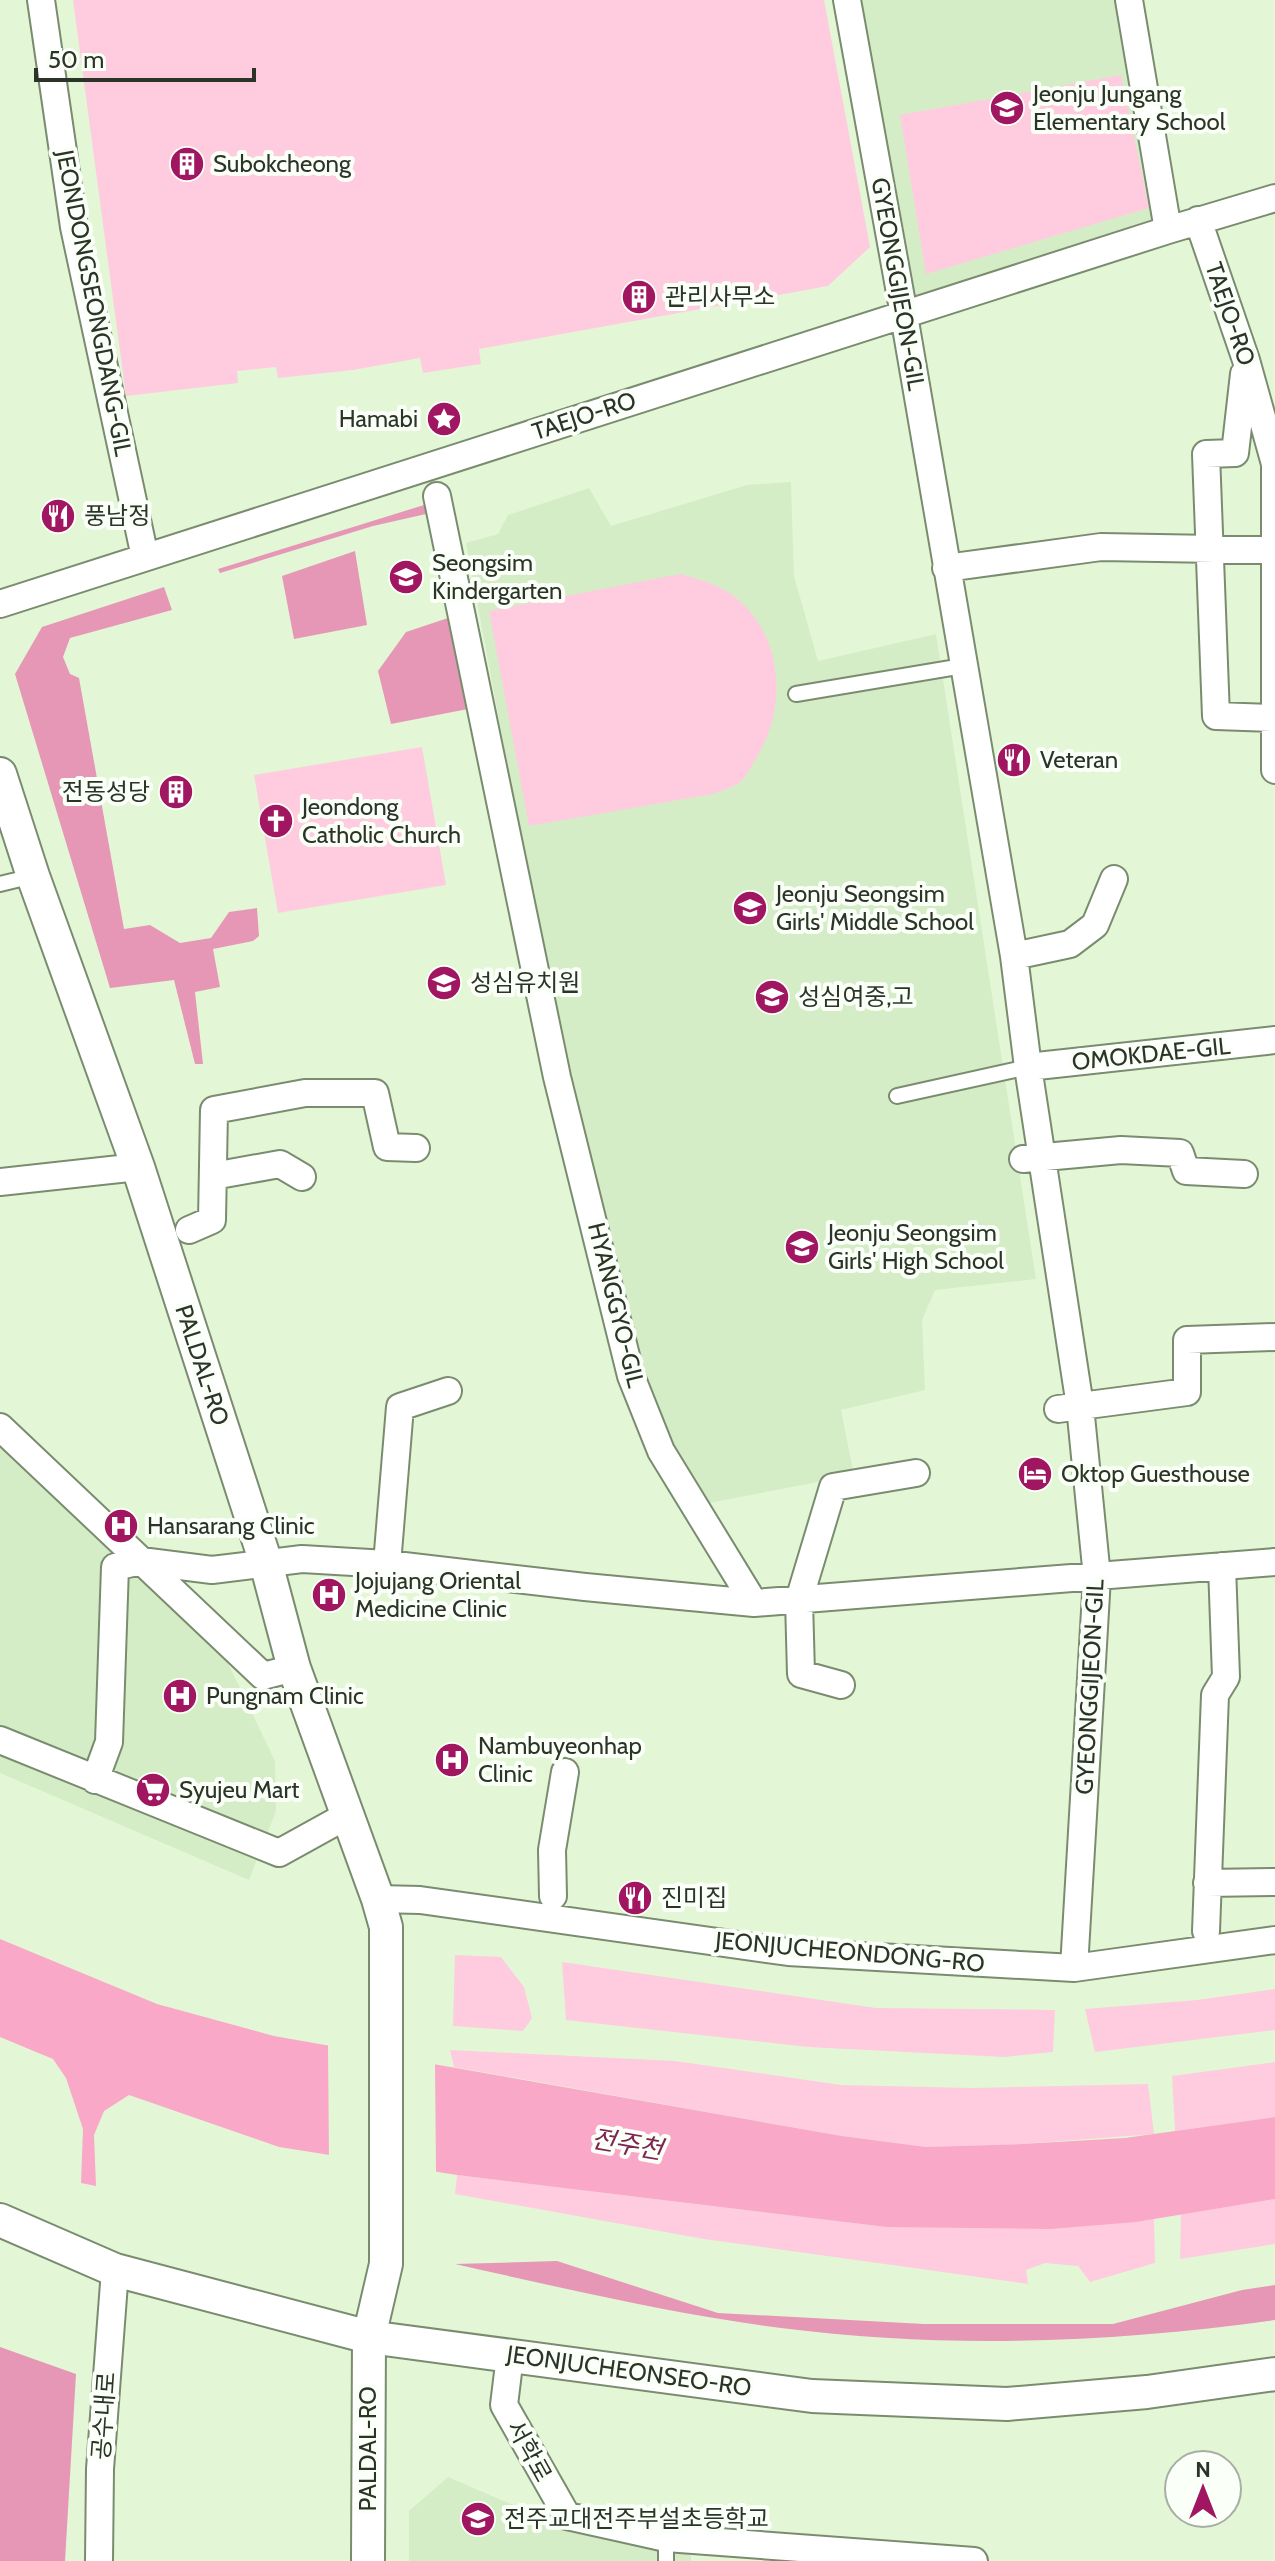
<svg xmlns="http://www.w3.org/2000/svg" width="1275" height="2561" font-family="Cabin,'Noto Sans KR',sans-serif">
  <rect width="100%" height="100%" fill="#e3f7d7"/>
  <path fill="#d5edc6" d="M847,0H1129L1168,230L903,314Z
    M791,482L794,576L818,661L936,634L1036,1279L935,1290L922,1320L925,1390L841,1410L854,1475L709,1503L641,1389L554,1014L466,543L498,534L508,515L589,488L611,526L747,485Z
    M0,1446L150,1582L228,1663L275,1761L276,1811L249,1880L0,1773Z
    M448,2477L557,2524L627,2544L691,2555V2561H409V2511Z"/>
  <path fill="#feccde" d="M73,0H824L870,247L828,286L479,349L481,364L423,373L420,358L353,370L278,378L276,367L237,371L238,383L126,396Z
    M1121,75L1149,208L926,274L900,115Z
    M680,574C702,580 724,586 741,602C785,643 786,712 755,760C751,766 747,776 741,781C735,787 722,790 713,794L529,826L489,611Z
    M422,747L446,885L278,913L254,775Z
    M455,1955L501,1957L524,1987L532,2018L523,2031L453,2026Z
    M562,1962L876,2008L1055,2010L1053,2052L1004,2057L808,2047L566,2020Z
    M1275,1989V2030L1095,2052L1085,2009L1197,2000Z
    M450,2050L675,2061L841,2085L972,2088L1148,2084L1154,2134L1022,2144L926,2147L842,2136L454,2067Z
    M1275,2062V2117L1175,2131L1172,2076Z
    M457,2175L886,2227L1136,2222L1154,2219L1155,2263L1090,2282L1078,2266L1045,2263L1026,2270L1028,2284L704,2239L455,2194Z
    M1275,2199V2244L1180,2259L1181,2214Z"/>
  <path fill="#e697b6" d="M424,505L426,514L373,526L220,573L218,569Z
    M355,551L367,625L294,639L282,576Z
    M164,587L172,610L70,638L63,657L70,674L79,678L124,929L150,925L180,943L211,938L229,912L257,908L259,936L253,941L213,949L220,987L195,992L203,1064H195L174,980L110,988L15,674L42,627Z
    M448,618L468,709L391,724L378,671L406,632Z
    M557,2261L718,2313L924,2324H1113L1242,2290L1275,2285V2320C1111,2343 945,2349 781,2328C671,2314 563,2288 455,2264Z
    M0,2347L76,2374L65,2561H0Z"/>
  <path fill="#f9a8c7" d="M0,1939L157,2004L274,2036L842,2136L926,2147L1022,2144L1125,2138L1275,2117V2199L1136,2222L1050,2229L886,2227L457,2175L279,2147L129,2095L104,2111L94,2135L96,2186L81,2183L83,2129L66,2078L53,2059L0,2037Z"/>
  <path fill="#e3f7d7" d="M328,2041L435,2060L436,2176L329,2159Z"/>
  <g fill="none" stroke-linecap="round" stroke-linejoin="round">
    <g stroke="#7a8c6f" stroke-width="18">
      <path id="service" d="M796,694L963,666
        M0,884L33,876
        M897,1096L1028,1067
        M666,2538V2561"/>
    </g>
    <g stroke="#7a8c6f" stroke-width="30">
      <path id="minor" d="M41,0L74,227L145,557
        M847,0L901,298L1014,956L1028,1067L1080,1406L1097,1577L1074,1968
        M1129,0L1168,230
        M1198,220L1246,360L1275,464V770
        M1244,374L1235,453L1206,454L1216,716L1274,718
        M437,496L557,1077L631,1376L661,1451L754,1603
        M946,568L1101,547L1274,550
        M0,604L1168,230L1275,198
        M1014,956L1070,944L1095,925L1114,879
        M1028,1067L1275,1040
        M1023,1159L1121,1150L1180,1153L1186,1171L1244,1174
        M213,1176L280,1164L302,1177
        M0,1182L138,1167
        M189,1230L212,1220L214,1110L305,1093H375L387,1147L416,1148
        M1058,1409L1187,1392V1340L1275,1337
        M0,1427L263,1676L294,1668
        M387,1564L400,1407L448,1391
        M841,1685L801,1674L799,1600L833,1487L916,1473
        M0,1740L279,1853L346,1816
        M95,1780L109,1742L115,1567L141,1561L212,1570L302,1559L387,1564L585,1587L754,1603L1275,1562
        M1207,1883L1275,1882
        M553,1896L552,1850L565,1772
        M378,1899L420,1900L788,1952L1074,1968L1275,1940
        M1206,1931L1215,1695L1226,1677L1222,1566
        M510,2356L504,2405L567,2516L666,2538L974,2561
        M99,2561L100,2469L115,2270"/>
    </g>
    <g stroke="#7a8c6f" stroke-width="36">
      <path id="tertiary" d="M0,774L33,876L138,1167L266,1563L294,1668L378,1899L386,1927V2264L369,2337L368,2561
        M0,2220L115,2270L369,2337L812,2396L1007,2404L1147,2392L1275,2374"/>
    </g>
    <use href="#service" stroke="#fff" stroke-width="14"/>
    <use href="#minor" stroke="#fff" stroke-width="26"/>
    <use href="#tertiary" stroke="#fff" stroke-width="32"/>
  </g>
  <defs>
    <g id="school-disc" transform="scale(1.8)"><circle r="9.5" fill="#a11660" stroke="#fafff8"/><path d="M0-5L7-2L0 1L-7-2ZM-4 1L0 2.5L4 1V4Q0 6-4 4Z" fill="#fff"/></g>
    <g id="building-disc" transform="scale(1.8)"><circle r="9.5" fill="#a11660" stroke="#fafff8"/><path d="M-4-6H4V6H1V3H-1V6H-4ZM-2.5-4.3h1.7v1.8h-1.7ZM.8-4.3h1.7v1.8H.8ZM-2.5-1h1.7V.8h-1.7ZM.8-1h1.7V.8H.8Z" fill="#fff"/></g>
    <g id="sight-disc" transform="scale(1.8)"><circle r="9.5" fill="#a11660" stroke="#fafff8"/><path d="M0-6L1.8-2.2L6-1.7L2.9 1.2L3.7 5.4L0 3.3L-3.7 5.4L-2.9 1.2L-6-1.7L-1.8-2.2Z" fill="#fff"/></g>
    <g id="restaurant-disc" transform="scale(1.8)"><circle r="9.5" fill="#a11660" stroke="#fafff8"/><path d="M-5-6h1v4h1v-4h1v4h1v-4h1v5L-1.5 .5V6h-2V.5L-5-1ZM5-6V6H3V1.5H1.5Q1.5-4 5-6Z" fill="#fff"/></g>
    <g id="church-disc" transform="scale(1.8)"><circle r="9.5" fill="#a11660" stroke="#fafff8"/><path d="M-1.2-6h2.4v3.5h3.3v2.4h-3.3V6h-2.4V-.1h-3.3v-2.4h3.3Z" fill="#fff"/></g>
    <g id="hotel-disc" transform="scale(1.8)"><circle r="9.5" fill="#a11660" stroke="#fafff8"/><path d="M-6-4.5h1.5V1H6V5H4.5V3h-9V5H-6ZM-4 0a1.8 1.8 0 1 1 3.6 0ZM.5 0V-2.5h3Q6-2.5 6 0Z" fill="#fff"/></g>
    <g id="hospital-disc" transform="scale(1.8)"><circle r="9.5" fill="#a11660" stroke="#fafff8"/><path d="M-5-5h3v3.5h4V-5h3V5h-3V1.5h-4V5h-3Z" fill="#fff"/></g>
    <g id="supermarket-disc" transform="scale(1.8)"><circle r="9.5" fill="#a11660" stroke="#fafff8"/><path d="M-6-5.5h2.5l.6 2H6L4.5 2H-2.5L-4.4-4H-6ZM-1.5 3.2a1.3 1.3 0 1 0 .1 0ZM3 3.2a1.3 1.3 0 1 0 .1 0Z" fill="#fff"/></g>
  </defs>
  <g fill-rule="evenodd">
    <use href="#school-disc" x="1007" y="108"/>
    <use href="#building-disc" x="187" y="164"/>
    <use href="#building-disc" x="639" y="297"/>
    <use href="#sight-disc" x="444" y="419"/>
    <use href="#restaurant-disc" x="58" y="516"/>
    <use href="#school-disc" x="406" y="577"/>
    <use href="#restaurant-disc" x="1014" y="760"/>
    <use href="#building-disc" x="176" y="792"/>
    <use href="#church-disc" x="276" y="821"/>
    <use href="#school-disc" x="750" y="908"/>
    <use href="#school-disc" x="444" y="983"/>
    <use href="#school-disc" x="772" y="997"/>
    <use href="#school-disc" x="802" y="1247"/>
    <use href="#hotel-disc" x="1035" y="1474"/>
    <use href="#hospital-disc" x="121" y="1526"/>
    <use href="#hospital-disc" x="329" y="1595"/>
    <use href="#hospital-disc" x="180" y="1696"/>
    <use href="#hospital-disc" x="452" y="1760"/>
    <use href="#supermarket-disc" x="153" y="1790"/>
    <use href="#restaurant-disc" x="635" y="1898"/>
    <use href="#school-disc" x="478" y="2519"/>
  </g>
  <g text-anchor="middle" stroke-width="8" stroke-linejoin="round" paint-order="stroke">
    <g font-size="24" fill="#2c3427" stroke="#fafff8" text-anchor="start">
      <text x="1033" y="102">Jeonju Jungang<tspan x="1033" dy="28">Elementary School</tspan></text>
      <text x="213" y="172">Subokcheong</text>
      <text x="665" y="305">관리사무소</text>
      <text x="418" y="427" text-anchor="end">Hamabi</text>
      <text x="84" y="524">풍남정</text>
      <text x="432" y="571">Seongsim<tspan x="432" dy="28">Kindergarten</tspan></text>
      <text x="1040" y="768">Veteran</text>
      <text x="150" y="800" text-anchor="end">전동성당</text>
      <text x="302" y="815">Jeondong<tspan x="302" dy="28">Catholic Church</tspan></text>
      <text x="776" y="902">Jeonju Seongsim<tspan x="776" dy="28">Girls' Middle School</tspan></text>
      <text x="470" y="991">성심유치원</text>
      <text x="798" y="1005">성심여중,고</text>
      <text x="828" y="1241">Jeonju Seongsim<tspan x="828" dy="28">Girls' High School</tspan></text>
      <text x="1061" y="1482">Oktop Guesthouse</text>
      <text x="147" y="1534">Hansarang Clinic</text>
      <text x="355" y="1589">Jojujang Oriental<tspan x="355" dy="28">Medicine Clinic</tspan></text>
      <text x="206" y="1704">Pungnam Clinic</text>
      <text x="478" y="1754">Nambuyeonhap<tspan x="478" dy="28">Clinic</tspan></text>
      <text x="179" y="1798">Syujeu Mart</text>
      <text x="661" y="1906">진미집</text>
      <text x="504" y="2527">전주교대전주부설초등학교</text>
    </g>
    <g font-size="24" fill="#2c3427" stroke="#fafff8">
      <text transform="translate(898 284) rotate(80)" y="8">GYEONGGIJEON-GIL</text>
      <text transform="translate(94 303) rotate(79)" y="8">JEONDONGSEONGDANG-GIL</text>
      <text transform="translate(1230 314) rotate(71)" y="8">TAEJO-RO</text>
      <text transform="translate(584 416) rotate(-18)" y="8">TAEJO-RO</text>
      <text transform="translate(1151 1054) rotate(-6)" y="8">OMOKDAE-GIL</text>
      <text transform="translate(616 1305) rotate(76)" y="8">HYANGGYO-GIL</text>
      <text transform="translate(202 1365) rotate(72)" y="8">PALDAL-RO</text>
      <text transform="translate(1090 1687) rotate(-87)" y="8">GYEONGGIJEON-GIL</text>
      <text transform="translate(850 1952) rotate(5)" y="8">JEONJUCHEONDONG-RO</text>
      <text transform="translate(629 2371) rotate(8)" y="8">JEONJUCHEONSEO-RO</text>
      <text transform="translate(104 2416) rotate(-86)" y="8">공수내로</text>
      <text transform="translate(368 2449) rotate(-90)" y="8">PALDAL-RO</text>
      <text transform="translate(529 2451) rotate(61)" y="8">서학로</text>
    </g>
    <g font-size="26" font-style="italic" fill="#7f2450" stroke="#fafff8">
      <text transform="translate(627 2144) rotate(10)" y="9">전주천</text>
    </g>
  </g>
  <g transform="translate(1203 2489)"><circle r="38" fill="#fafff8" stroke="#a8aea4" stroke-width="2"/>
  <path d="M0-6L14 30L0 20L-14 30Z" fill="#a11660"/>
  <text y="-12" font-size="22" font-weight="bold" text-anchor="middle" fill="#2c3427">N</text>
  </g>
  <path d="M36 68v12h218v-12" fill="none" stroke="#2c3427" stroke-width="4"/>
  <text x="48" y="68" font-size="24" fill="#2c3427" stroke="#fafff8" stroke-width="6" paint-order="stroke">50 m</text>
</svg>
